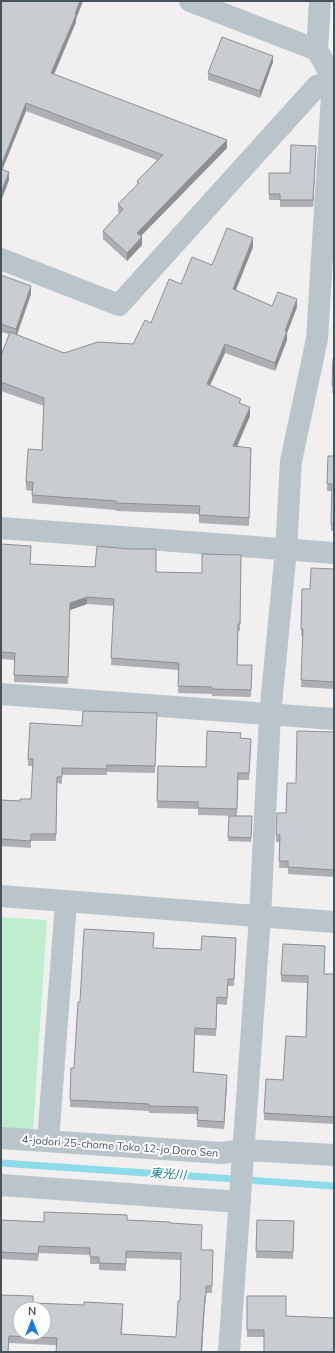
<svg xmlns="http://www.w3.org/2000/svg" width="335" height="1353" font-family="'Nunito Sans','Noto Sans JP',sans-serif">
  <rect width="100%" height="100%" fill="#f1efef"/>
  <path fill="#beeece" d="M1,917L47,920L33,1130L1,1128Z"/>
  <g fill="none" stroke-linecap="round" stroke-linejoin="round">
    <path stroke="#8cdbea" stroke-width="7" d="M1,1163L334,1186"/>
    <path stroke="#bac4cb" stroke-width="22" d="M190,1L317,50
      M1,259L119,305L317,86L334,79
      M1,528L334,553
      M1,694L334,719
      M1,896L334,922
      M1,1138L222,1153L243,1150L334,1155
      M48,1141L66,902
      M1,1185L240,1202
      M229,1352L260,916L270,715L286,550L291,461L317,339L333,79L317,50L320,1"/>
  </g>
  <path fill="#adafb4" d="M1,1H83L76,19V22L54,75L227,148L141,236L142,245L127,261L103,239V231L120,213L118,212V204L137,185V181L157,160L26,111L2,170L9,180L1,201Z
    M273,62L260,98L208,80V73Z
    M316,152L313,207H280V200H269V173H290Z
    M253,247L236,290L272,306L297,307L287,333V340L275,371L225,353L210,385L241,404L250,416L237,447L251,448L249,526L199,523V514L116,511V510L32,503V491L26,490V482L42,450L44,406L1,391V356L9,334L1,332V275L31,294L17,335L64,353L133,344L151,323L181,284L212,265Z
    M334,360V393H332Z
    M328,456H334V531H331L332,491H327Z
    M1,544L31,564L156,572L202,573L241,555L240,631H238L237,665H252L251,697L212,696V694L178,693L179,670L111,665L114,606L87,604L70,610L68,684L14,682V660L1,659Z
    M334,569V689L301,687L303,636H301L302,589H310Z
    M157,713L155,773L107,772V775H62V784L57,783L56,841H31V848L1,846V800L20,801L31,799L33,766H28V759L82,726Z
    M334,732V877L288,874V868H279L280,842H276V835L286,813L296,783Z
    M241,738L251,746L249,780H238L237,816L198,815V809L157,808L158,766L206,767Z
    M229,816H252L251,842L228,841Z
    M154,940L153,948L201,950L236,945L234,986H228L227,1005L217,1004L216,1036L195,1035L194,1072L227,1082L224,1129L197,1127V1114L149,1113V1111L70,1107V1100L74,1068L80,1002Z
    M325,953L324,974H334V1124L264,1120V1113L283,1080L306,1037L307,983L281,982V975Z
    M1,1220L44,1222L127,1220L170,1223L201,1250H213L212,1293H206V1303H205L202,1352L9,1343L8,1352H1V1295L33,1303L123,1311L122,1334L176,1337L180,1301L181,1260L126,1258V1271L99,1270V1264H90V1255L39,1253L38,1261L1,1259Z
    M257,1220L294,1221L293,1259L256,1258Z
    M247,1296H286L264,1337H247Z"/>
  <path fill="#8d8f92" d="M80,1H83L76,19V22L51,81V73Z
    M273,56V62L260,98V91Z
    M26,103V111L1,173V166Z
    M227,140V148L137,240V233Z
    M316,146V152L313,207V200Z
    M9,172V180L1,201V193Z
    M142,237V245L127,261V253Z
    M253,238V247L233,297V289Z
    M31,286V294L16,337V329Z
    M297,299V307L287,333V340L275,371V363L285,331Z
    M225,344V353L207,392V384Z
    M250,407V416L233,455V446Z
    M87,597V604L70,610L68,684L70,603Z
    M227,1075V1082L224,1129V1122Z
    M205,1296L202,1352H201Z"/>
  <path fill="#c9ccd1" stroke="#8d8f92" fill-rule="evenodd" d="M1,1H80L75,14L76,15L51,73L227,140L137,233L142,237L127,253L103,231L123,209L118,204L139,183L137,181L163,155L26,103L1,166Z
    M222,37L273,56L260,91L208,73Z
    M291,145L316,146L313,200H280V194H269V173H290Z
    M1,169L9,172L1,193Z
    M227,228L253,238L233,289L272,306L278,292L297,299L285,331H287L275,363L225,344L207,384L241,399L239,403L250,407L233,446L251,448L249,518L199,515L200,506L116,503V501L32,495L33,482H26L28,449L42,450L44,398L1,382V356L10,332L64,353L98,342L133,344L145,320L151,323L169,279L181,284L192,257L212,265Z
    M1,275L31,286L16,329L1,324Z
    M333,359L334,360V386H332Z
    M328,456H334V524H331L332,484H327Z
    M1,544L31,546L30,564L95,567L97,546L129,549H156V572L202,573V554L241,555L240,624H238L237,665H252L251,690L212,689V687L178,686L179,663L111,658L114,599L87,597L70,603L68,677L14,675L15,653L1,652Z
    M311,568L334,569V682L301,680L303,629H301L302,589H310Z
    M83,711L157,713L155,766L107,765V769L62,768V777H57L56,834H31V841L1,839V800L20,801V799H31L33,759H28L30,723L82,726Z
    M207,731L241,733L240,738L251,739L249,773H238L237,809L198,808V802L157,801L158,766L206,767Z
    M297,731L334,732V870L288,867V861H279L280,835H276L277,813H286L287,783H296Z
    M229,816H252L251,838L228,837Z
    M84,929L154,933L153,948L201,950L202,936L236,938L234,979H228L227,998L217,997L216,1029L195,1028L193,1072L227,1075L224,1122L197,1120L198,1107L149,1106V1104L70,1100L71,1068H74L78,1002H80Z
    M283,944L325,946L324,974H334V1117L264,1113L266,1079L283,1080L286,1036L306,1037L308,976L281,975Z
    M44,1212L127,1215V1220L170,1222V1223L202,1225L201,1250H213L212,1286H206V1296H205L201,1352H56L57,1338L9,1336L8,1352H1V1295L33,1296V1303L84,1305V1302L123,1304L121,1334L176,1337L178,1301H180L181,1253L126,1251V1264L99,1263V1257H90V1248L39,1246L38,1254L1,1252V1220L44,1222ZM20,1309H44V1333H20Z
    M257,1220L294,1221L293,1252L256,1251Z
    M247,1296H286V1316L334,1318V1352H264V1330H247Z"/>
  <g text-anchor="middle" stroke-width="4" stroke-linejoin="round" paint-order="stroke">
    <g font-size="11" fill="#47535c" stroke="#fff">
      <text transform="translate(120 1146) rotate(4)" y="4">4-jodori 25-chome Toko 12-jo Doro Sen</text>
    </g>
    <g font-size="12" font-style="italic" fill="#108297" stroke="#fff">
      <text transform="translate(168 1174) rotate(4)" y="4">東光川</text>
    </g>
  </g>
  <rect width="335" height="1353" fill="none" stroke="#47535c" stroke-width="4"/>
  <g transform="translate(32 1321)"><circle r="19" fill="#ffffff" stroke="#b5babe"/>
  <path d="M0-3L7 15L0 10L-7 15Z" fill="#1d7bdc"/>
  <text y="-6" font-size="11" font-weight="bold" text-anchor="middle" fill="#47535c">N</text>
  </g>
</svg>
